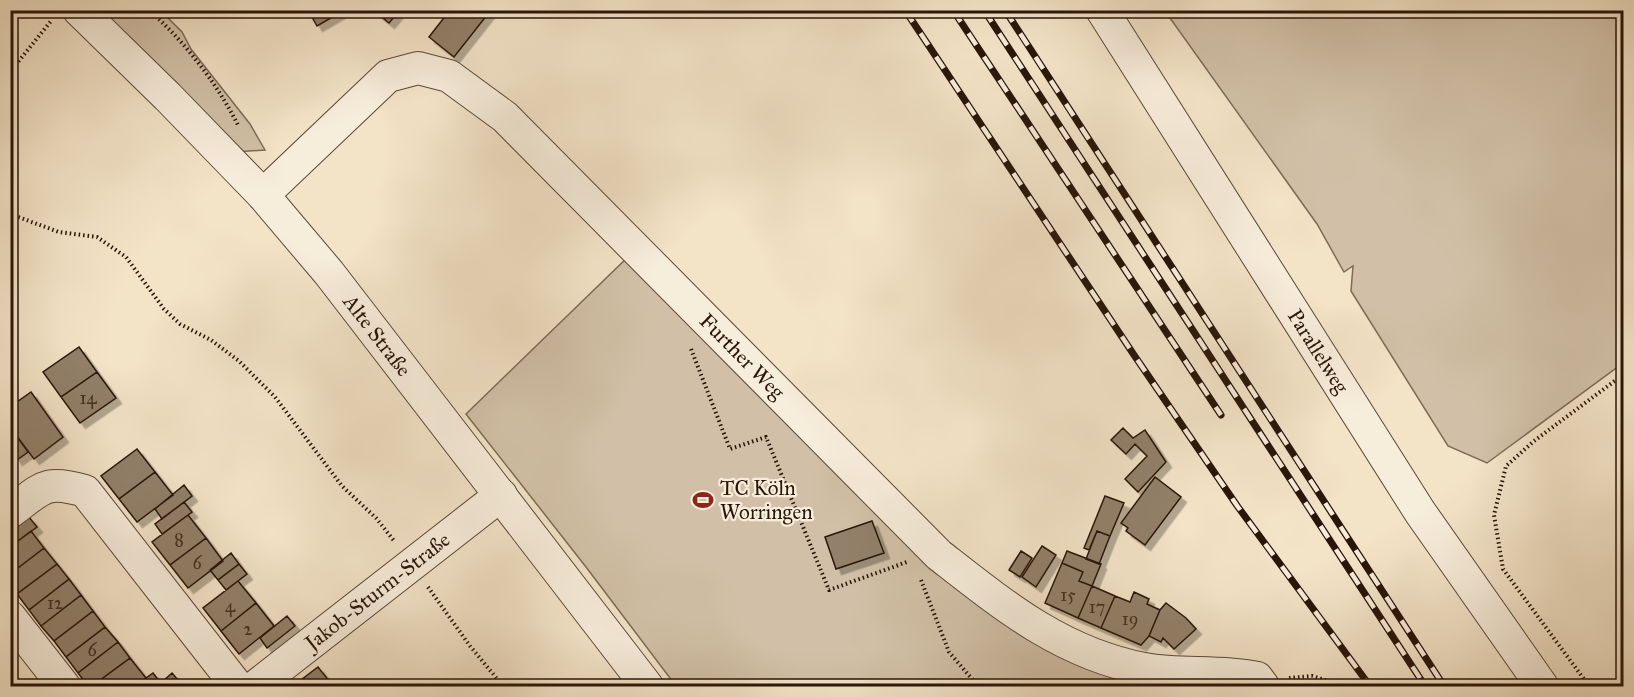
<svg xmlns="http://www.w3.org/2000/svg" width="1634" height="697" font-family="'IM FELL Great Primer',serif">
  <defs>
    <filter id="shadow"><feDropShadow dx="5.5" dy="5.5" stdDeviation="0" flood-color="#0004"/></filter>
  </defs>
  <rect width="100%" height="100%" fill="#f3e3c7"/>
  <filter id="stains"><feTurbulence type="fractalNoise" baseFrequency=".00333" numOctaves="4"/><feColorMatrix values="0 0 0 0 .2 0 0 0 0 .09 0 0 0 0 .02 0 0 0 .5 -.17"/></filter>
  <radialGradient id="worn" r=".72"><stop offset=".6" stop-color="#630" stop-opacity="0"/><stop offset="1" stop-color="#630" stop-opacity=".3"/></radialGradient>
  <path fill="#d1c0a7" stroke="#7d6a58" stroke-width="1.5" d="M94,11H161L182,32L191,49L250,124L265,150L236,152Z
    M1165,11H1623V363L1487,463L1448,446L1351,291L1353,266L1344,272L1317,224Z
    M632,253L979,596L1210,686H676L586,567L466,414Z"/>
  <path fill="#92806b" stroke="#291508" stroke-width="1.5" filter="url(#shadow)" d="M308,10H342L343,11L317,26Z
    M373,10H400L389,23Z
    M450,10H491L454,57L429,37Z
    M79,347L97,372L61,397L43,372Z
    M97,372L116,398L80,423L61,397Z
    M31,392L63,437L34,459L10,427V407Z
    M10,427L28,452L17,460L10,450Z
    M1123,428L1133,438L1145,430L1166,462L1138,492L1125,479L1147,456L1135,444L1126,454L1111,440Z
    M137,449L155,472L119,499L101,476Z
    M155,472L173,495L137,522L119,499Z
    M1155,477L1181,497L1145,545L1126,531L1128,528L1121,523Z
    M184,485L192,496L162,519L155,509Z
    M1105,496L1124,503L1110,536L1097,531L1089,550L1084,548Z
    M184,502L192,512L162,534L155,524Z
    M188,515L206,538L170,565L152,542Z
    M29,517L37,527L18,541L10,531Z
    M872,521L884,553L836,569L825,537Z
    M31,531L44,548L10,574V547Z
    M1097,531L1110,536L1099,564L1086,559Z
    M206,538L223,561L188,588L170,565Z
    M1042,546L1056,555L1036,587L1022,577Z
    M44,548L57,564L17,594L10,586V574Z
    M1021,551L1032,558L1020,577L1009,570Z
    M1067,551L1101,564L1092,586L1079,581L1083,572L1062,563Z
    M231,553L239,564L218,580L210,570Z
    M1062,563L1083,572L1079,581L1092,586L1078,618L1045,603Z
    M57,564L69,579L29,610L17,594Z
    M239,564L247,574L226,590L218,580Z
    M69,579L81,595L41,626L29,610Z
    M238,581L256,603L221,631L203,608Z
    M1092,586L1115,596L1101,628L1078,618Z
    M1134,592L1149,599L1147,604L1160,610L1149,636L1141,645L1101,628L1115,596L1130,602Z
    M81,595L93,611L54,641L41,626Z
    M256,603L274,626L239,654L221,631Z
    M1166,603L1186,618L1196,629L1174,649L1163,638L1161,642L1149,636L1160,610Z
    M93,611L105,627L66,657L54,641Z
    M287,616L295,626L267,648L260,638Z
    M105,627L118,642L78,673L66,657Z
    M118,642L130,658L92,686H88L78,673Z
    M130,658L146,678L135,686H92Z
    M318,667L333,686H293Z
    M153,673L160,682L155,686H135Z
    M172,673L183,686H167L163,681Z"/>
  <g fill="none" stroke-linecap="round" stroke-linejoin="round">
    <g stroke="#5c4838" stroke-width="34">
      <g id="minor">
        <path id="s1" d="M79,10L168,97L263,195L329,273L647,686"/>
        <path id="s2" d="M1102,10L1420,512L1542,686"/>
        <path id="s3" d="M263,195L388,76L418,68L449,76L505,117L939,555C1003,605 1061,653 1144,669C1181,676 1219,670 1257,678L1263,686"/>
        <path d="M10,512C43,488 44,479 85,491L237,686"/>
        <path d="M10,617L64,686"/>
        <path id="s4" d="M256,686L501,495"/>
      </g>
    </g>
    <path stroke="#291508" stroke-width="4" stroke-dasharray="1.5 3" stroke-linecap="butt" d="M149,10C185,42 216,82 238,125
      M10,72L51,21
      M10,214L59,232L97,237L126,257L164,309L180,324L211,340L239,361L275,397L342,486L376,518L395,542
      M691,349L730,449L766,437L829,590L907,562
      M921,580L949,652L978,686
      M428,587L470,646L503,686
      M1289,678L1312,676L1339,684L1342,686
      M1589,686L1503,569L1494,515L1506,466L1534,441L1624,374"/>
    <use href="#minor" stroke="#f7eddb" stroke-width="32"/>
    <g stroke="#291508" stroke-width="7">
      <path id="rail" d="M905,10L1134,355L1238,507L1370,686
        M953,10L1221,415
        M984,10L1425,686
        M1005,10L1444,686"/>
    </g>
    <use href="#rail" stroke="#f7eddb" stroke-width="4.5" stroke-dasharray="14" stroke-linecap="butt"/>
  </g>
  <defs>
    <g id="stadium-bare" transform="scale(1.62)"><path d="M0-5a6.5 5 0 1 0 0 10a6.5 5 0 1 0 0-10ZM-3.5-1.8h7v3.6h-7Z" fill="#8f2418" stroke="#f7eddb" stroke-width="2.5" paint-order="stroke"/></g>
  </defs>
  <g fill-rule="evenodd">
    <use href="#stadium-bare" x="703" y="500"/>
  </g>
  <g text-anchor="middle" stroke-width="4.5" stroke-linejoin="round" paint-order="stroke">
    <g font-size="18" fill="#433021">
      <text x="88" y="404">14</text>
      <text x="179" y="546">8</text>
      <text x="197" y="569">6</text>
      <text x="1068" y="601">15</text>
      <text x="55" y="609">12</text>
      <text x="230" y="612">4</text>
      <text x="1097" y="613">17</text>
      <text x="1130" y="625">19</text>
      <text x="248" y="635">2</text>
      <text x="92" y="656">6</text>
    </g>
    <g font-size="21" fill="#291508" stroke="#f7eddb">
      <text dy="7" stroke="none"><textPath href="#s1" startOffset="442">Alte Straße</textPath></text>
      <text dy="7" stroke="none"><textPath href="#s2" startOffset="404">Parallelweg</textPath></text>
      <text dy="7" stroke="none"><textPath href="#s3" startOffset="642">Further Weg</textPath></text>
      <text dy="7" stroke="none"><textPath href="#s4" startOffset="154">Jakob-Sturm-Straße</textPath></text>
    </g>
    <g font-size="21" fill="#291508" stroke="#f7eddb" text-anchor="start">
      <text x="720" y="495">TC Köln<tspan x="720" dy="24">Worringen</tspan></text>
    </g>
  </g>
  <rect width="1634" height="697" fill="none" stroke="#f3e3c7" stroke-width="36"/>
  <rect x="12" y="12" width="1610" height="673" fill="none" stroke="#291508" stroke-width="3"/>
  <rect x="18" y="18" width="1598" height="661" fill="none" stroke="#291508" stroke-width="1.5"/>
  <rect width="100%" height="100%" filter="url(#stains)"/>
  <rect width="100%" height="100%" fill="url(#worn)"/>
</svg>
